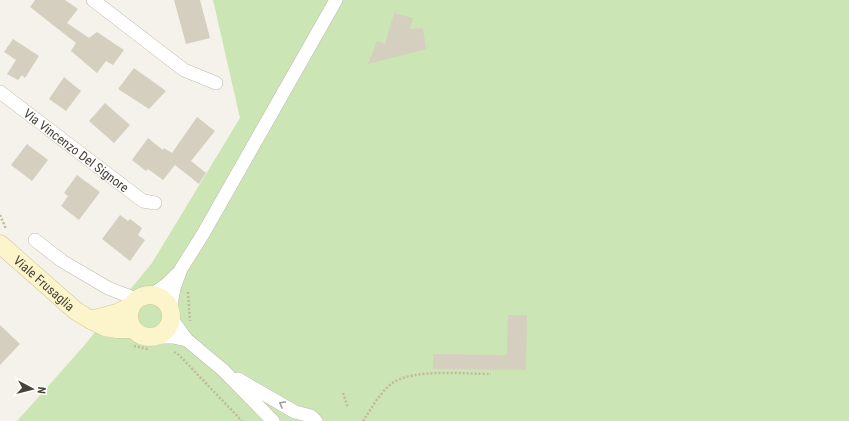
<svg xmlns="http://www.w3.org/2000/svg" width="849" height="421" font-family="'Roboto Condensed',sans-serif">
  <rect width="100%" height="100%" fill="#f4f2ea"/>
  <path fill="#cbe6b4" d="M213,0H849V421H17L82,348L152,263L240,118Z"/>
  <path fill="#d5cfbf" d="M35,0H65L78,9L67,23L89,38L97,32L124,50L113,65L106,61L97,73L71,51L76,43L30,7Z
    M174,0H200L210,38L186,44Z
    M394,13L413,18L410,29L423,28L426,49L368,64L377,41L385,44Z
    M13,39L39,56L25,78L22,75L18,80L7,74L16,60L4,52Z
    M134,68L166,91L149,109L118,89Z
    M64,77L81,91L66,111L49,99Z
    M105,103L130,125L114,143L89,121Z
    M197,117L215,131L191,161L206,173L199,184L175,165L163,180L148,169L146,171L132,160L148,138L163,150L164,148L172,153Z
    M27,144L48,160L32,181L11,165Z
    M77,175L100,192L79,220L61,206L68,196L64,193Z
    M120,215L128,221L130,219L142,228L138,235L145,240L130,261L102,239Z
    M508,315H527L526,370L433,369V354L507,355Z
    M0,325L20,344L0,365Z"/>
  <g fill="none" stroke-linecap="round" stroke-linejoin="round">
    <g stroke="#bfbaac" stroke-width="14">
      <g id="street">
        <path d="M93,0L184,70L216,83"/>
        <path id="s1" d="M0,92L143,201L155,203"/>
        <path d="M35,240L62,261L108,288L136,299"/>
        <path d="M152,295L167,284L177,274"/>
        <path d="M170,310L174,288L181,269L203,234L336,0"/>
        <path d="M171,318L187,340L223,370L273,421"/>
        <path d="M156,337H173L187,340"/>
        <path d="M238,379L295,412L311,416L316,421"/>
      </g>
    </g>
    <g stroke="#d2c89b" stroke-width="19">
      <g id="secondary">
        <path id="s2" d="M0,244L76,311L91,320L105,327L117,329H133"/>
        <circle cx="150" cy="316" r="21"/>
        <path d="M91,320L117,313L131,306"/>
      </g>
    </g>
    <path stroke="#c1b89e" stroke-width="2.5" stroke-dasharray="2 2" stroke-linecap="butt" d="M0,215L6,229
      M188,292L190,321
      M134,346L148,349
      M174,352L179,355L242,421
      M343,393L348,408
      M363,421C371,409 379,394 391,384C412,368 465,374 491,374"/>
    <use href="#street" stroke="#fff" stroke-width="13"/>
    <use href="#secondary" stroke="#fcf5cb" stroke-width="18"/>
  </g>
  <defs><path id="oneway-chevron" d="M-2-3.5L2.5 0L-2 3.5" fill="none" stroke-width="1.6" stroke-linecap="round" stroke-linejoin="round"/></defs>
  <use stroke="#9a9892" href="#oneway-chevron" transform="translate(282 404) rotate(-150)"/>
  <g text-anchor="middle" stroke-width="4" stroke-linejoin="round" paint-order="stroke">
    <g font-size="13" fill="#484338" stroke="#fff">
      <text dy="5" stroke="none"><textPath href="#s1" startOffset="96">Via Vincenzo Del Signore</textPath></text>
      <text dy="5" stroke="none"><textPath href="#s2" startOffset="59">Viale Frusaglia</textPath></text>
    </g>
  </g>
  <g transform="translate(32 389) rotate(97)" stroke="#ffffff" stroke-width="3" paint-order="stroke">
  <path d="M0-3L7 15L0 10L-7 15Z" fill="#484338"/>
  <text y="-6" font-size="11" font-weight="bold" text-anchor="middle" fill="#484338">N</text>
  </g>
</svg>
